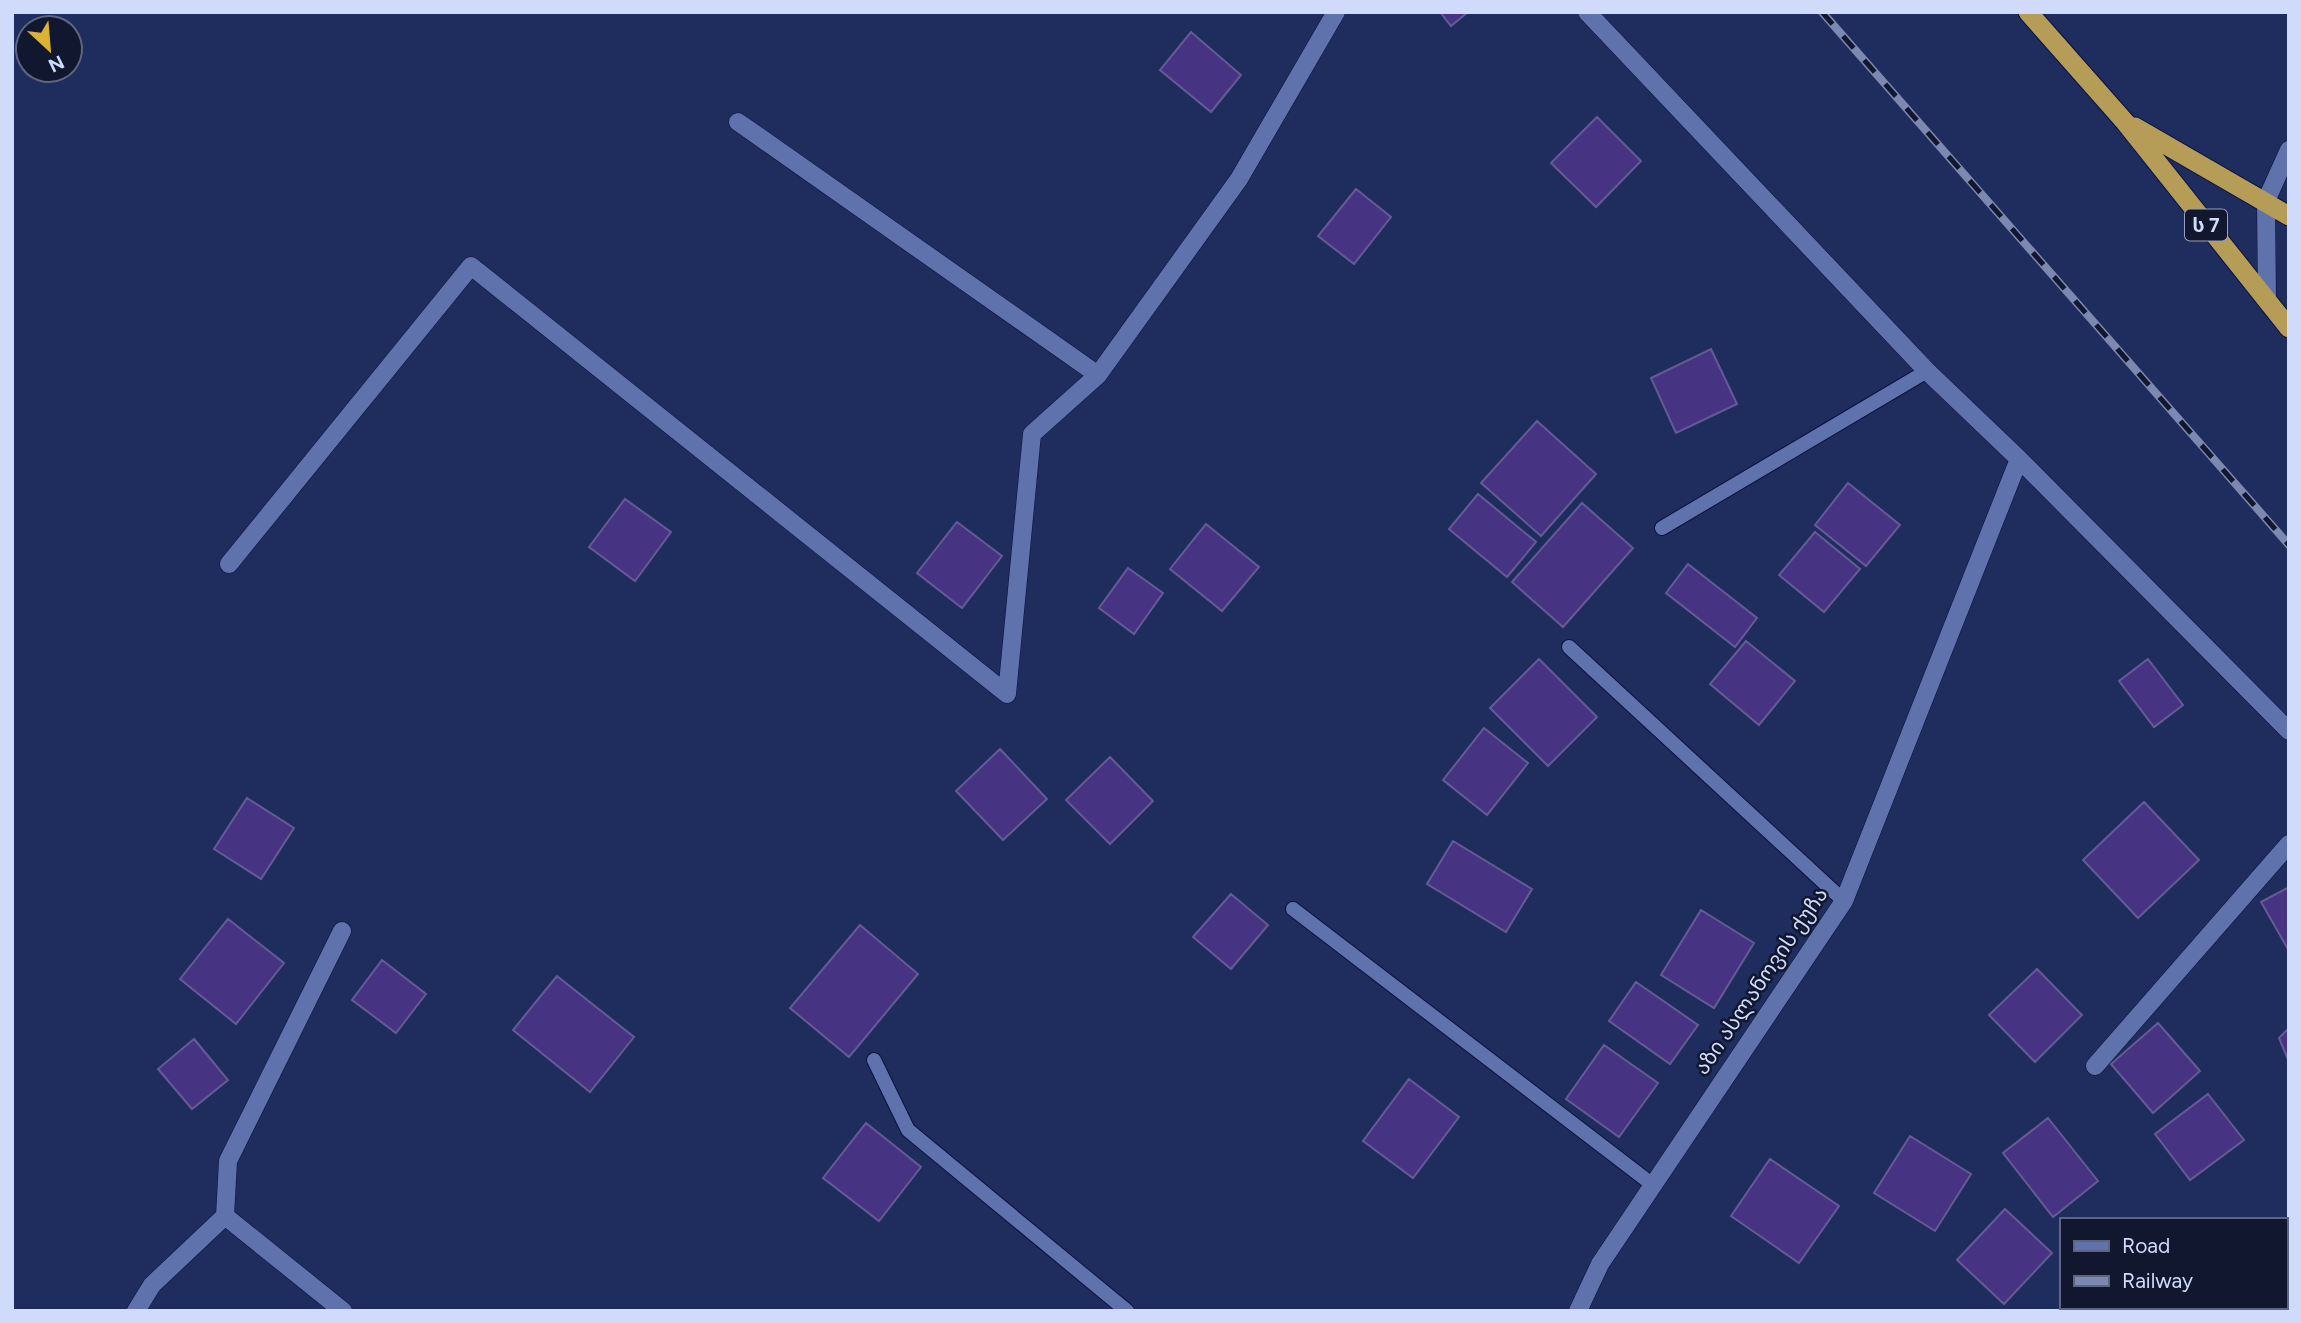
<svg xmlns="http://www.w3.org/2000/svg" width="2301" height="1323" font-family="Figtree,'Noto Sans Georgian',sans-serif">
  <rect width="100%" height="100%" fill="#1f2c5e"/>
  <path fill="#463482" stroke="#645b95" stroke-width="2" d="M1440,12H1468L1451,26Z
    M1191,32L1241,75L1211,112L1160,70Z
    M1597,117L1641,161L1596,207L1551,163Z
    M1356,189L1391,217L1354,264L1318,236Z
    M1711,349L1737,404L1676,433L1651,378Z
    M1537,421L1596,474L1541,536L1481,483Z
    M1848,483L1900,525L1866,566L1815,525Z
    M1478,494L1536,542L1507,577L1449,529Z
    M625,499L671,532L635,581L589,547Z
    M1582,503L1633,548L1563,627L1512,582Z
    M957,522L1002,556L962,608L917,573Z
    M1206,524L1259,567L1222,611L1170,569Z
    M1815,532L1860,569L1824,612L1779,575Z
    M1688,564L1757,618L1735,647L1666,593Z
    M1128,568L1163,593L1134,634L1099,608Z
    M1746,641L1795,681L1759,725L1710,684Z
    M1539,659L1597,717L1548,766L1490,708Z
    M2148,659L2183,705L2154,727L2119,681Z
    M1484,728L1528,763L1487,815L1443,780Z
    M1000,749L1047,799L1003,840L956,791Z
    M1110,757L1153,801L1110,844L1066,800Z
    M247,798L294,828L261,879L214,849Z
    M2144,802L2199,860L2138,918L2083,860Z
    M1453,841L1532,889L1506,932L1427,884Z
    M2289,887V951L2261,902Z
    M1231,894L1268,925L1231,969L1193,937Z
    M1701,910L1754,943L1714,1008L1661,975Z
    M228,919L284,963L236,1024L180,979Z
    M860,925L918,974L849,1057L790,1008Z
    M382,960L426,994L396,1033L352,1000Z
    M2037,969L2082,1015L2035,1062L1989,1015Z
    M557,976L634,1037L590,1092L513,1030Z
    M1636,982L1698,1025L1670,1064L1609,1021Z
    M2158,1023L2200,1071L2153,1113L2111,1064Z
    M2289,1028V1062L2279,1038Z
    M194,1039L228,1080L192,1109L158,1069Z
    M1604,1045L1658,1083L1619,1137L1566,1099Z
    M1409,1079L1459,1117L1413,1178L1363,1141Z
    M2208,1094L2244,1140L2190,1180L2155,1134Z
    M2048,1118L2098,1181L2053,1217L2003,1153Z
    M866,1123L921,1167L879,1221L823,1178Z
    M1910,1136L1971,1174L1935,1231L1874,1193Z
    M1770,1159L1839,1206L1799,1263L1731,1216Z
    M2005,1209L2052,1253L2004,1304L1957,1260Z
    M2289,1254V1296L2285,1290V1256Z"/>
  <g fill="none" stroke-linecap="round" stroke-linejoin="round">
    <g stroke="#0a1142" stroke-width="16">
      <path id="service" d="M1662,528L1927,371
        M1569,647L1844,901
        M1293,909L1653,1185
        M874,1060L908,1130L1127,1311"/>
    </g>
    <g stroke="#0a1142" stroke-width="19">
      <path id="minor" d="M1587,12L1927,371L2019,459L2289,731
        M738,122L1098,375
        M229,564L471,266L1007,694L1032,434L1098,375L1239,179L1336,12
        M2095,1066L2289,844
        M225,1216L343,1311
        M136,1311L152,1285L225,1216L228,1161L342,931
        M1578,1311L1600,1264L1844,901L2019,459"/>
    </g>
    <g stroke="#0a1142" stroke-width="19">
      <path id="tertiary" d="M2267,301L2266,201L2289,150"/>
    </g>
    <g stroke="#0a1142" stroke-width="21">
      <path id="trunk" d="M2028,12L2125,122L2289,328
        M2135,127L2289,216"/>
    </g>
    <use href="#service" stroke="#6072ac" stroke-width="14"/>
    <use href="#minor" stroke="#6072ac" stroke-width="18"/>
    <use href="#tertiary" stroke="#6072ac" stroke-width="18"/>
    <use href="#trunk" stroke="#b69d57" stroke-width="19"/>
    <g stroke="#7c88b0" stroke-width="8">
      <path id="rail" d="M1822,12L2289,545"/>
    </g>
    <use href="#rail" stroke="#10172e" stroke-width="5" stroke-dasharray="16" stroke-linecap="butt"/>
  </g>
  <g text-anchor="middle" stroke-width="5" stroke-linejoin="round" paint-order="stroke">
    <rect fill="#10172e" stroke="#96a0be" stroke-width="2" x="2185" y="209.5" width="42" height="31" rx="5"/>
    <g font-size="19" font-weight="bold" fill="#d0dbfb">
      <text x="2206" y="232">ს 7</text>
    </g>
    <g font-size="21" fill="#d0dbfb" stroke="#10172e">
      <text transform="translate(1761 981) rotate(-56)" y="7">აზი ასლანოვის ქუჩა</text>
    </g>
  </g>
  <rect width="2301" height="1323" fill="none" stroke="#d0dbfb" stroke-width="28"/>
  <rect x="2060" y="1218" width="228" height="91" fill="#10172e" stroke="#5d6580" stroke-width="2"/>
  <rect x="2074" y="1241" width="35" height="10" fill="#6072ac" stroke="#5d6580" stroke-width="2"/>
  <text x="2122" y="1253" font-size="21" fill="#d0dbfb">Road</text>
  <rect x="2074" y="1276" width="35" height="10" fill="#7c88b0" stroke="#5d6580" stroke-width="2"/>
  <text x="2122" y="1288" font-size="21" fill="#d0dbfb">Railway</text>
  <g transform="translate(49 49) rotate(154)"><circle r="33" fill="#10172e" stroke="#5d6580" stroke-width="2"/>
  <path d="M0-5L12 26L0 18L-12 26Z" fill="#dbb233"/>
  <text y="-10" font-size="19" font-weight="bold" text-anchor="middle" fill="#d0dbfb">N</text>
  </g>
</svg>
